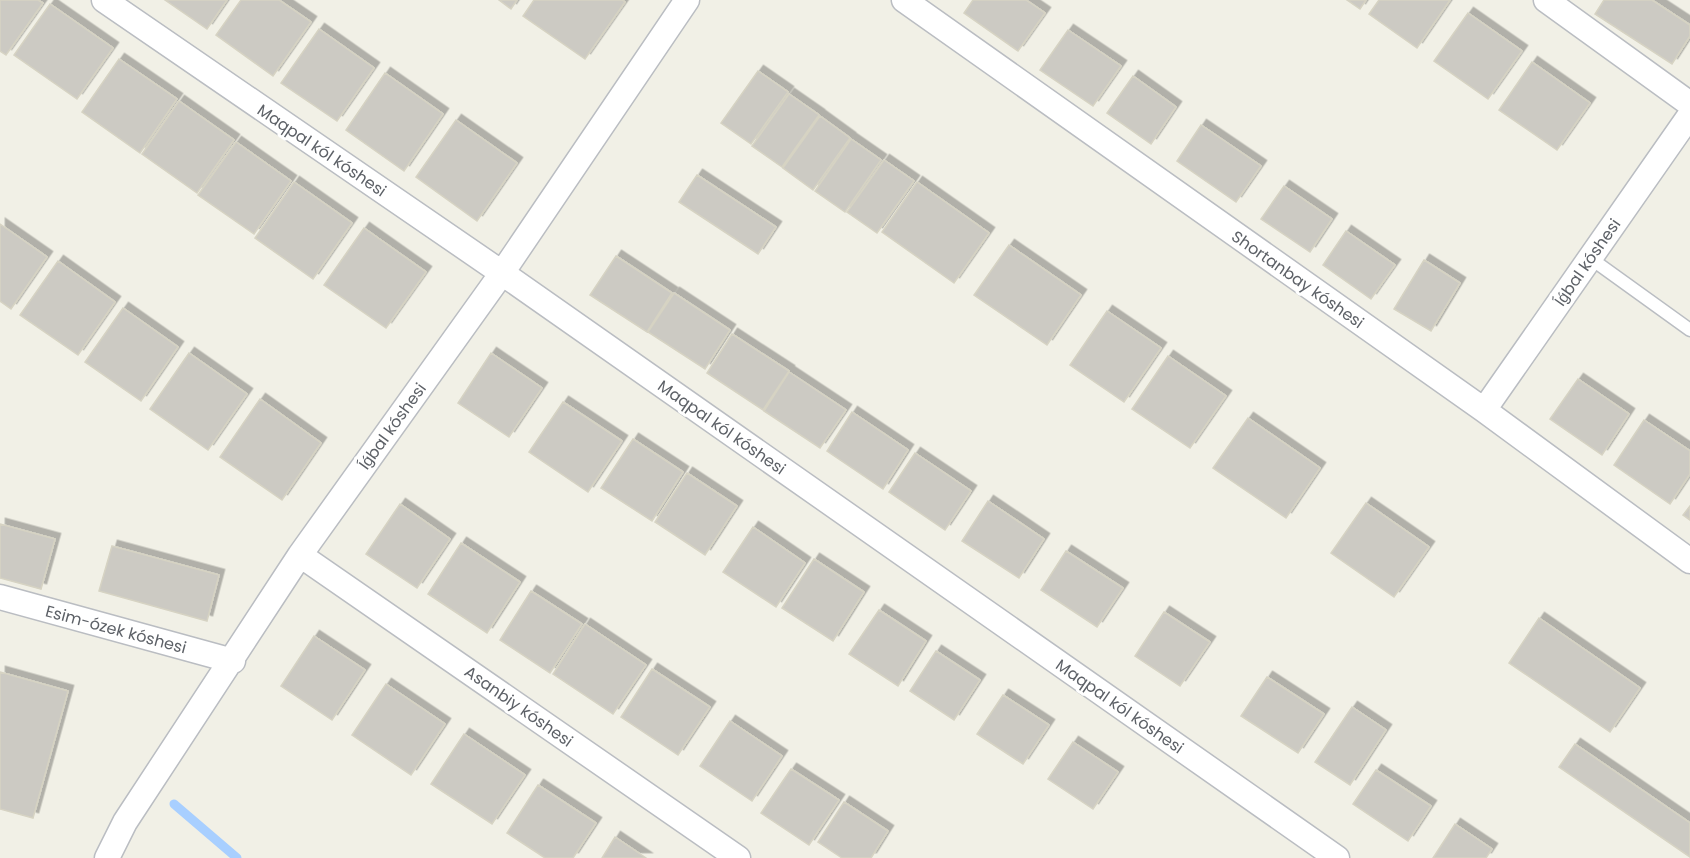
<svg xmlns="http://www.w3.org/2000/svg" width="1690" height="858" font-family="Poppins,sans-serif">
  <defs>
    <filter id="shadow"><feDropShadow dx="5.5" dy="-5.5" stdDeviation="0" flood-color="#0004"/></filter>
  </defs>
  <rect width="100%" height="100%" fill="#f1f0e6"/>
  <g fill="none" stroke-linecap="round" stroke-linejoin="round">
    <path stroke="#a8cfff" stroke-width="9" d="M174,804L237,858"/>
  </g>
  <path fill="#cccac3" stroke="#d6d3c3" stroke-width="1.5" filter="url(#shadow)" d="M0,0H38L43,3L6,55L0,51Z
    M165,0H227L207,29Z
    M241,0H279L311,22L273,76L216,35Z
    M499,0H517L511,9Z
    M534,0H622L625,2L585,59L523,16Z
    M973,0H1026L1045,13L1018,51L964,13Z
    M1347,0H1366L1360,9Z
    M1379,0H1450L1417,48L1369,14Z
    M1604,0H1652L1690,25V36L1672,64L1595,14Z
    M50,4L113,48L77,99L14,55Z
    M1468,13L1522,51L1488,99L1434,61Z
    M319,29L374,68L337,121L281,83Z
    M1068,30L1121,66L1093,106L1040,70Z
    M119,59L177,99L140,153L82,112Z
    M1532,62L1590,103L1557,150L1499,110Z
    M758,71L788,92L751,144L721,123Z
    M385,73L443,114L404,171L346,130Z
    M1133,76L1176,107L1151,144L1107,113Z
    M789,94L819,115L782,167L752,146Z
    M179,101L234,140L197,193L142,154Z
    M820,116L850,138L813,190L783,168Z
    M456,120L517,163L477,221L416,177Z
    M1201,125L1261,166L1236,202L1177,161Z
    M851,139L881,160L845,212L815,191Z
    M236,142L291,181L254,234L198,195Z
    M884,160L914,181L877,233L847,212Z
    M697,175L776,227L758,254L679,202Z
    M294,182L352,223L313,279L255,238Z
    M917,182L989,233L954,283L882,232Z
    M1284,186L1332,219L1310,252L1261,219Z
    M0,224L47,257L11,309L0,301Z
    M364,228L426,272L386,328L324,285Z
    M1346,231L1395,265L1371,299L1323,265Z
    M1009,245L1081,295L1047,345L974,295Z
    M616,256L672,293L647,332L590,295Z
    M1424,260L1460,283L1431,331L1394,309Z
    M58,261L115,302L78,355L20,315Z
    M674,293L730,330L705,369L648,332Z
    M123,308L178,347L141,401L85,362Z
    M1107,311L1161,348L1124,402L1070,365Z
    M732,334L789,371L763,410L707,373Z
    M189,353L247,394L208,450L150,409Z
    M491,353L542,388L509,437L458,403Z
    M1168,356L1226,396L1190,448L1132,409Z
    M789,372L846,410L820,448L764,411Z
    M1578,379L1629,414L1602,455L1550,419Z
    M260,399L321,443L282,500L220,457Z
    M563,402L622,441L588,492L529,452Z
    M852,412L908,450L883,489L827,451Z
    M1248,418L1320,468L1286,518L1213,468Z
    M1644,420L1690,451V474L1670,504L1614,465Z
    M633,439L683,472L652,521L601,488Z
    M915,453L971,491L945,530L889,492Z
    M687,473L737,506L705,555L655,522Z
    M988,501L1044,539L1019,578L962,541Z
    M1366,503L1429,547L1394,597L1331,553Z
    M400,504L450,539L417,588L366,554Z
    M1690,506V520L1683,515Z
    M0,524L55,539L41,589L0,578Z
    M753,527L805,563L776,607L723,572Z
    M461,543L520,582L487,633L428,594Z
    M112,546L219,575L207,621L99,591Z
    M1066,551L1123,588L1097,627L1041,590Z
    M814,559L864,592L833,641L782,608Z
    M531,591L582,624L550,673L500,640Z
    M879,610L926,641L898,686L849,654Z
    M1164,612L1210,642L1180,686L1135,656Z
    M1539,618L1640,688L1610,732L1509,663Z
    M585,624L646,665L613,714L553,674Z
    M314,636L365,670L332,720L281,686Z
    M936,651L980,680L954,720L910,691Z
    M652,669L710,707L678,755L621,717Z
    M0,672L68,691L33,818L0,809Z
    M1267,677L1324,714L1298,753L1241,716Z
    M386,684L445,724L411,775L352,735Z
    M1003,695L1049,725L1023,764L977,734Z
    M1352,707L1386,730L1350,785L1315,762Z
    M730,721L782,756L752,801L700,766Z
    M464,734L525,775L492,824L431,784Z
    M1073,742L1118,772L1093,809L1048,779Z
    M1575,744L1690,823V857L1559,767Z
    M791,769L839,800L809,845L761,813Z
    M1376,770L1431,806L1408,841L1353,804Z
    M538,785L596,823L573,858H545L507,833Z
    M844,802L888,831L871,858H842L818,842Z
    M1455,824L1492,849L1486,858H1433Z
    M615,837L646,858H602Z"/>
  <g fill="none" stroke-linecap="round" stroke-linejoin="round">
    <g stroke="#babdc2" stroke-width="15">
      <path id="lane" d="M1590,258L1690,330"/>
    </g>
    <g stroke="#babdc2" stroke-width="27">
      <path id="street" d="M104,0L502,273L1337,858
        M904,0L1484,410L1690,561
        M1546,0L1690,104
        M1484,410L1690,115
        M300,555L738,858
        M0,597L233,661
        M107,858L125,822L300,555L502,273L687,0"/>
    </g>
    <use href="#lane" stroke="#fff" stroke-width="12"/>
    <use href="#street" stroke="#fff" stroke-width="24"/>
  </g>
  <g text-anchor="middle" stroke-width="6" stroke-linejoin="round" paint-order="stroke">
    <g font-size="16" fill="#5d6167" stroke="#fff">
      <text transform="translate(322 150) rotate(34)" y="6">Maqpal kól kóshesi</text>
      <text transform="translate(1587 262) rotate(-55)" y="6">Íǵbal kóshesi</text>
      <text transform="translate(1298 279) rotate(35)" y="6">Shortanbay kóshesi</text>
      <text transform="translate(392 426) rotate(-54)" y="6">Íǵbal kóshesi</text>
      <text transform="translate(722 427) rotate(35)" y="6">Maqpal kól kóshesi</text>
      <text transform="translate(116 629) rotate(15)" y="6">Esim-ózek kóshesi</text>
      <text transform="translate(519 706) rotate(35)" y="6">Asanbiy kóshesi</text>
      <text transform="translate(1120 706) rotate(35)" y="6">Maqpal kól kóshesi</text>
    </g>
  </g>
</svg>
